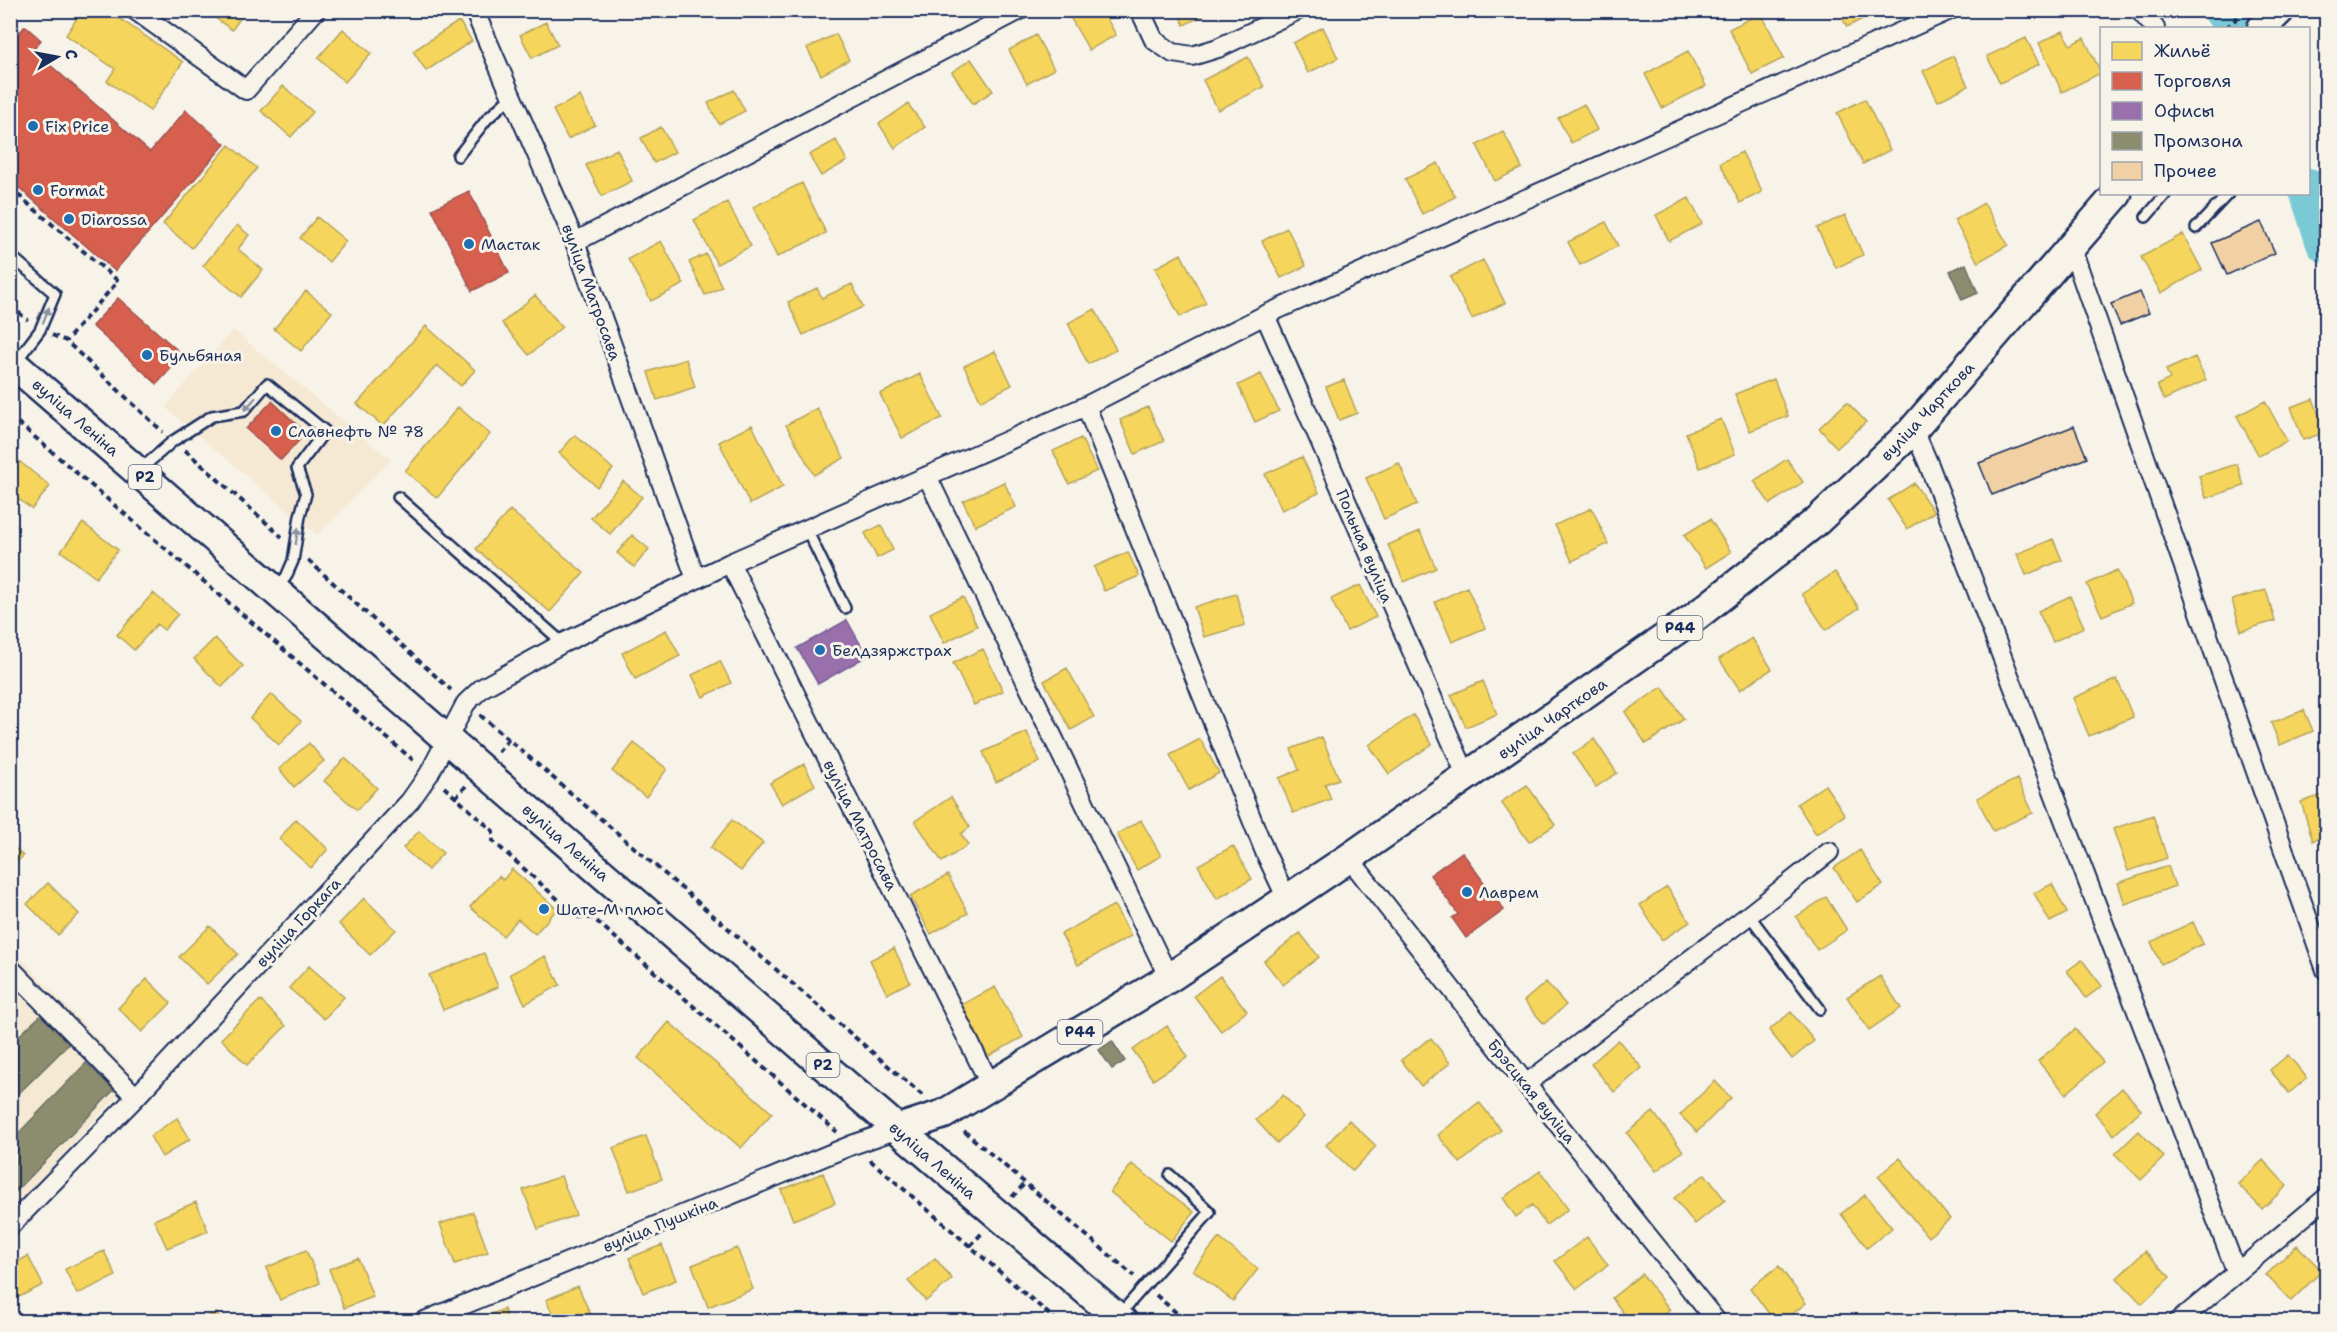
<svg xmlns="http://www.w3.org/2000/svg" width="2337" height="1332" font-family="'Shantell Sans',sans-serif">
  <rect width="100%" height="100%" fill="#f7f3e8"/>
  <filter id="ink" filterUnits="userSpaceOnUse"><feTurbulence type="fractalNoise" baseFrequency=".0167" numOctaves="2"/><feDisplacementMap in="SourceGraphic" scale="12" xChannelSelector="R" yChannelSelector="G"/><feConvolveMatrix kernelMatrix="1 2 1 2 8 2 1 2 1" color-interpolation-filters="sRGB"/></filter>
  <g filter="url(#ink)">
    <path fill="#f5e9d3" d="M233,330L391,460L317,535L165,407Z
      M10,947L135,1078L11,1210H10Z"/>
    <path fill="#f6d55c" stroke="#b4a35d" stroke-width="1.5" d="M82,10H107L183,62L150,111L107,81L115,69L66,35Z
      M204,10H246L232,30Z
      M1081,10H1102L1116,35L1089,50L1070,17Z
      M1177,10H1211L1212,11L1184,25Z
      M1838,10H1880L1847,27Z
      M1761,13L1784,58L1752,74L1729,29Z
      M459,21L472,41L426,71L413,51Z
      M546,22L558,45L532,58L520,35Z
      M1323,27L1338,58L1308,73L1293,43Z
      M343,29L371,53L345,82L318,58Z
      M2063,31L2070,45L2084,38L2101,73L2062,92L2039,43Z
      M836,34L849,60L821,75L807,48Z
      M1036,35L1054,69L1027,84L1009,50Z
      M2026,38L2039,64L2000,83L1987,56Z
      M1688,51L1706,86L1662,108L1645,74Z
      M1953,56L1968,86L1938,101L1923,71Z
      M1248,57L1264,87L1218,110L1203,80Z
      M971,59L993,91L973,104L952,72Z
      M283,86L313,112L291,137L261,111Z
      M734,90L745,111L719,124L708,103Z
      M580,96L595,125L568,139L553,110Z
      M1865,99L1890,150L1863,164L1837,113Z
      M908,104L925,127L895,148L879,124Z
      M1584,104L1597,130L1571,143L1558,118Z
      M661,127L675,152L654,163L641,138Z
      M1503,131L1522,168L1495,181L1477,145Z
      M836,140L847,161L821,176L809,155Z
      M229,145L257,168L192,248L163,224Z
      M617,149L632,181L602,196L586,165Z
      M1742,152L1762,192L1740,203L1720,163Z
      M1438,163L1455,197L1422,214L1405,179Z
      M802,183L826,233L777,257L753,207Z
      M1689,198L1702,224L1669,241L1656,215Z
      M727,202L751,246L717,264L694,220Z
      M1984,203L2008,245L1978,262L1954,220Z
      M1845,215L1863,255L1836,268L1817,228Z
      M317,217L346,241L329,262L300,238Z
      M1606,222L1618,246L1580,265L1568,242Z
      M237,225L249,235L238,249L263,270L241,297L203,266Z
      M1287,228L1306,266L1281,278L1262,241Z
      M2183,234L2202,270L2161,293L2141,257Z
      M661,241L684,284L651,301L628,259Z
      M706,254L722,287L705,295L689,262Z
      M1181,254L1206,303L1180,317L1155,268Z
      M1483,260L1505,303L1472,319L1450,277Z
      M852,284L863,307L803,335L788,302L817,288L822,298Z
      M306,291L332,312L301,351L274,329Z
      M535,295L562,327L529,355L502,323Z
      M1095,309L1116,350L1088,364L1068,323Z
      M426,326L475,370L461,386L437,365L383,426L357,404Z
      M995,351L1012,385L981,401L964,366Z
      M2195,357L2206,380L2164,400L2157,385L2170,379L2166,370Z
      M686,359L695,387L657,400L648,372Z
      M920,374L942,418L902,438L880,394Z
      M1261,374L1279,411L1255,422L1238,385Z
      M1774,379L1788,416L1750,431L1735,394Z
      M1344,380L1357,413L1339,420L1326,387Z
      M2313,399L2326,432L2303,440L2291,407Z
      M2265,401L2287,441L2259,456L2237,416Z
      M1847,402L1866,422L1837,448L1819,428Z
      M458,407L490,434L437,498L405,471Z
      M1148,407L1164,441L1135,454L1120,420Z
      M817,408L844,458L814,475L786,425Z
      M1721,419L1735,454L1700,468L1686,433Z
      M752,425L783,487L750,504L719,442Z
      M575,435L613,469L597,487L559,453Z
      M1081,438L1097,471L1069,484L1053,451Z
      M1302,457L1319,493L1282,510L1265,474Z
      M1787,459L1803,482L1770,504L1754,481Z
      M19,461L50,486L32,509L10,493V472Z
      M1399,463L1417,504L1384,519L1366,478Z
      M2237,464L2244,486L2206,498L2199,476Z
      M623,481L642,497L610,534L591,518Z
      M1004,482L1016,507L975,526L963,501Z
      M1914,483L1934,512L1907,529L1888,500Z
      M1592,508L1608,544L1572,561L1555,525Z
      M510,510L584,573L550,612L476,549Z
      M1710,519L1731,552L1706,568L1684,535Z
      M83,523L118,550L96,578L61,551Z
      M881,525L893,550L877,558L865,533Z
      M1420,531L1436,568L1404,582L1388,545Z
      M632,535L649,549L634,567L617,553Z
      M2053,539L2062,560L2026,575L2017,554Z
      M1128,552L1139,576L1104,591L1094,567Z
      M2117,570L2132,603L2102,616L2087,584Z
      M1835,572L1859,608L1826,630L1802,594Z
      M1360,585L1376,617L1347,631L1331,599Z
      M1467,587L1485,628L1452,642L1435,602Z
      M2266,590L2275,621L2241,631L2232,600Z
      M153,593L178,614L164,630L157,624L134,650L117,635Z
      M1236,594L1245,625L1204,637L1194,607Z
      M2070,596L2084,627L2053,642L2038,611Z
      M963,597L977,626L944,643L930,613Z
      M666,630L680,656L635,679L622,653Z
      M215,638L243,666L222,687L194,659Z
      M1752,638L1772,669L1740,690L1719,659Z
      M983,649L1003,691L974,705L953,663Z
      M720,661L731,683L703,697L692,675Z
      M1067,668L1094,717L1071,730L1044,681Z
      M2117,679L2133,717L2089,736L2073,698Z
      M1483,681L1497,714L1466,727L1451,695Z
      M1662,687L1684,719L1646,744L1625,712Z
      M271,694L301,721L279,745L250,718Z
      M2304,710L2313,731L2280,745L2271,723Z
      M1413,715L1432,744L1389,774L1369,745Z
      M1027,732L1040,762L996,782L983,752Z
      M1322,737L1339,779L1325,784L1331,799L1293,813L1279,778L1299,770L1291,749Z
      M1200,739L1219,773L1189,790L1170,755Z
      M1594,739L1617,773L1596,787L1573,754Z
      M309,743L324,761L294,787L279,769Z
      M634,743L667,769L646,797L612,771Z
      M345,758L377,788L357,810L324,781Z
      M804,764L815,785L782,804L770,783Z
      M2017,779L2033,813L1993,831L1977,798Z
      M1527,785L1555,825L1529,842L1501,802Z
      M1825,785L1845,815L1816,834L1797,804Z
      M2326,794V836L2313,841L2301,802Z
      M951,797L970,827L961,834L968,845L942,862L915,821Z
      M2153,815L2167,858L2128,871L2113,829Z
      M296,819L328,849L311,868L279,839Z
      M732,820L763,843L741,871L710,848Z
      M1141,820L1161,856L1137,870L1117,834Z
      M419,831L443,853L428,870L403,848Z
      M10,843L23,856L10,869Z
      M1233,846L1252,879L1217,899L1198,865Z
      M1860,850L1883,885L1857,902L1834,868Z
      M2168,866L2175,886L2125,904L2118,883Z
      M512,869L557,909L535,934L518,919L503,936L470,907L499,876L503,880Z
      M948,875L968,913L931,934L910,896Z
      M48,883L79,914L58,935L27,904Z
      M2052,884L2067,913L2050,922L2034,893Z
      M1667,887L1690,922L1662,940L1640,905Z
      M1826,897L1847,930L1817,950L1796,917Z
      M364,898L396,930L370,955L339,924Z
      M1114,905L1131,936L1078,965L1061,934Z
      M2193,922L2203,944L2161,964L2151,942Z
      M210,926L238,954L207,984L179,957Z
      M1300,933L1319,957L1283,985L1264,961Z
      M894,948L910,982L887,994L870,960Z
      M484,953L498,987L443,1010L429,975Z
      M545,956L560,985L525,1004L510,974Z
      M2082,960L2102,986L2086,998L2067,971Z
      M309,966L344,997L324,1019L289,988Z
      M1220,976L1247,1011L1221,1031L1194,996Z
      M1880,976L1901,1008L1869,1030L1847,997Z
      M147,979L171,1003L142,1032L118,1008Z
      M1546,982L1566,1005L1544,1024L1524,1001Z
      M995,987L1023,1037L987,1057L959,1006Z
      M260,1000L286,1026L247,1065L221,1039Z
      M1791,1012L1814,1041L1792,1059L1769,1030Z
      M669,1022L772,1113L741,1148L638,1058Z
      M1167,1026L1188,1057L1153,1080L1133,1050Z
      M2075,1029L2103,1062L2066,1094L2038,1061Z
      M1431,1038L1450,1063L1421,1086L1401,1060Z
      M1618,1040L1642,1068L1614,1092L1591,1064Z
      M2288,1055L2307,1078L2289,1093L2270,1070Z
      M1715,1081L1731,1098L1697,1132L1680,1115Z
      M2122,1088L2141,1110L2114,1135L2095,1113Z
      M1283,1095L1304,1117L1277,1143L1256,1120Z
      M1479,1102L1501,1130L1460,1163L1438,1135Z
      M1653,1112L1683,1151L1656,1171L1627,1133Z
      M177,1118L190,1139L162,1157L150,1136Z
      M1349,1120L1376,1146L1353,1171L1326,1145Z
      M2139,1131L2164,1157L2141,1180L2115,1154Z
      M646,1136L662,1179L629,1191L613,1148Z
      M1900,1158L1950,1219L1928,1237L1878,1176Z
      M2263,1160L2287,1186L2262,1209L2238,1184Z
      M1132,1164L1194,1212L1171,1241L1110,1192Z
      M1540,1171L1568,1209L1546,1225L1532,1205L1516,1217L1503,1198Z
      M823,1173L835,1203L793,1220L781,1190Z
      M1705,1174L1725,1200L1695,1224L1674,1198Z
      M561,1176L576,1215L538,1229L523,1190Z
      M1865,1195L1892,1228L1867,1248L1841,1214Z
      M196,1202L208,1231L167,1248L154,1220Z
      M473,1212L488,1252L455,1264L440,1224Z
      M1587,1237L1608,1265L1577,1289L1555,1261Z
      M1219,1238L1258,1269L1233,1301L1193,1270Z
      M662,1245L676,1280L643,1293L629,1258Z
      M2297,1245L2322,1271L2291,1301L2266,1275Z
      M737,1248L753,1289L708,1307L692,1265Z
      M306,1250L320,1283L280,1300L266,1268Z
      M104,1251L116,1276L77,1294L65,1269Z
      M2145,1251L2170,1277L2142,1304L2117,1278Z
      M28,1256L43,1285L19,1297L10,1281V1266Z
      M358,1258L373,1297L344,1308L329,1269Z
      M935,1258L952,1279L926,1301L908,1281Z
      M1779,1266L1806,1303L1782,1322H1775L1750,1288Z
      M1642,1274L1670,1310L1656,1322H1630L1612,1298Z
      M578,1286L594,1322H556L546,1300Z
      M504,1309L508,1322H477V1320Z
      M217,1313L220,1322H196V1321Z"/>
    <path fill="#d6604d" stroke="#9e5152" stroke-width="1.5" d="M25,26L41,40L33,50L150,152L186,110L225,144L115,271L10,180V44Z
      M469,191L509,273L472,291L432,209Z
      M118,298L183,355L157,384L92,326Z
      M272,401L306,433L281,460L246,429Z
      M1462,852L1504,910L1466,938L1452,918L1458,914L1430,875Z"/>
    <path fill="#9970ab" stroke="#735c94" stroke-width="1.5" d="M847,620L867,656L818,684L797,648Z"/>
    <path fill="#8c8c6e" stroke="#6a7069" stroke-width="1.5" d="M1966,264L1978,293L1962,300L1950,271Z
      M41,1015L69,1044L10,1102V1044Z
      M1112,1041L1125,1061L1112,1069L1099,1050Z
      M86,1063L114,1090L10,1198V1142Z"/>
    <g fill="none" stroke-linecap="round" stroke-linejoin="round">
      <path stroke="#7acad6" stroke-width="40" d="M2223,10L2237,28
        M2308,188L2326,243"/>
    </g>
    <path fill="#f1d1a3" stroke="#1b2f5e" stroke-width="1.5" d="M2261,222L2275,253L2227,275L2212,243Z
      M2140,292L2149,313L2120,325L2111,304Z
      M2074,426L2087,458L1992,495L1979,463Z"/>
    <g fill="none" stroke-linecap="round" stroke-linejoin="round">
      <g stroke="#1b2f5e" stroke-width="14">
        <path id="service" d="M458,156L487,119L511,97
          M2146,217L2166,194
          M2196,228L2228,194
          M10,255L55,294L40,330L15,363
          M141,469L173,441L212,416L244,411L267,384L325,431L297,468L306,494L300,516L293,561L286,577L278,587
          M398,497L563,643
          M807,530L845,608
          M1749,915L1820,1009
          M1120,1314L1210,1212L1170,1175"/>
      </g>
      <g stroke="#1b2f5e" stroke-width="22">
        <path id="minor" d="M135,10L246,90L316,10
          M474,10L575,242L696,579
          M1140,10L1154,40L1173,53L1192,56L1218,48L1298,10
          M2139,10L2155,28
          M575,242L1020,10
          M2069,252L2077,263L2087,292L2326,970
          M1265,315L1467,777
          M1086,406L1265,852L1287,899
          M1911,432L1920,444L1929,465L2236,1271
          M927,476L1169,978
          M730,563L991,1086
          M1349,858L1526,1084L1717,1322
          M10,968L136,1097
          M1526,1084L1749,915L1829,852
          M10,1226L136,1097L410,801L429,774L466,703L482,688L563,643L730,563L1086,406L1265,315L1950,10
          M422,1322L852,1145L898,1129
          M2178,1322L2326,1198"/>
      </g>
      <g stroke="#1b2f5e" stroke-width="33">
        <path id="primary" d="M2262,28L2280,10
          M10,361L844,1083L1123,1322
          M898,1129L944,1114L1169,978L1349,858L1695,617L1817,521L1911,432L2117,194"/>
      </g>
      <path stroke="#1b2f5e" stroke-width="4" stroke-dasharray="6 4.5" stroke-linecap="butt" d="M2226,28L2238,17
        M10,188L118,281L66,341
        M10,306L28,320
        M52,335L66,341L163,432
        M10,416L413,760
        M185,450L282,537
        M308,560L451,690
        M480,715L922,1095
        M498,752L509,739
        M444,787L493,831V841L578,917L593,918L837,1132
        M455,798L466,786
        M964,1131L1134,1276
        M870,1160L1058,1322
        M1012,1197L1026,1182
        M970,1246L982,1233
        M1156,1295L1187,1322"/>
      <use href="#service" stroke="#f7f3e8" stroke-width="9"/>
      <use href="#minor" stroke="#f7f3e8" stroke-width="18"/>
      <use href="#primary" stroke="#f7f3e8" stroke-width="28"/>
    </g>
    <defs><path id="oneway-solid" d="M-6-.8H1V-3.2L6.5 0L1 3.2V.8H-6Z" transform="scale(1.5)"/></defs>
    <g fill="#8991a3">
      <use href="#oneway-solid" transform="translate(46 315) rotate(-68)"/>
      <use href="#oneway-solid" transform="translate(250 404) rotate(132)"/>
      <use href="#oneway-solid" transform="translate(297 536) rotate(-81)"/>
    </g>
  </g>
  <g fill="#1f6fb2" stroke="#f7f3e8" stroke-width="2">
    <circle cx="33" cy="126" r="6"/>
    <circle cx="38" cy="190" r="6"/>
    <circle cx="69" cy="219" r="6"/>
    <circle cx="469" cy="244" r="6"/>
    <circle cx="147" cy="355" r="6"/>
    <circle cx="276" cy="431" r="6"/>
    <circle cx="820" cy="650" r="6"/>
    <circle cx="1467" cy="892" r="6"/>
    <circle cx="544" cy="909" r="6"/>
  </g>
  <g text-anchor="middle" stroke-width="6" stroke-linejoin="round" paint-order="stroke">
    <g fill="#f7f3e8" stroke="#5d6a87" stroke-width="1.5">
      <rect x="128.5" y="465" width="33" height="24" rx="4.5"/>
      <rect x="1657.5" y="616" width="45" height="24" rx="4.5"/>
      <rect x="1057.5" y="1020" width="45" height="24" rx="4.5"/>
      <rect x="806.5" y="1053" width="33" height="24" rx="4.5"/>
    </g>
    <g font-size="15" font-weight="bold" fill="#1b2f5e">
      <text x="145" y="482">Р2</text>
      <text x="1680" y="633">Р44</text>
      <text x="1080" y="1037">Р44</text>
      <text x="823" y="1070">Р2</text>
    </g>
    <g font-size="16" fill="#1b2f5e" stroke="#f7f3e8" text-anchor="start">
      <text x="45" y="132">Fix Price</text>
      <text x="50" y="196">Format</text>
      <text x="81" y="225">Diarossa</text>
      <text x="481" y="250">Мастак</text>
      <text x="159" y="361">Бульбяная</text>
      <text x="288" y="437">Славнефть № 78</text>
      <text x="832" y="656">Белдзяржстрах</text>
      <text x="1479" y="898">Лаврем</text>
      <text x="556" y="915">Шате-М плюс</text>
    </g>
    <g font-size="16" fill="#1b2f5e" stroke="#f7f3e8">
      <text transform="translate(592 292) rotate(70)" y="6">вуліца Матросава</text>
      <text transform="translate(1927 411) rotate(-47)" y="6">вуліца Чарткова</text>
      <text transform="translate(76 417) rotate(41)" y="6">вуліца Леніна</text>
      <text transform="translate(1365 546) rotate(67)" y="6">Польная вуліца</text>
      <text transform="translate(1552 718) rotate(-35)" y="6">вуліца Чарткова</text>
      <text transform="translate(861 825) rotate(63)" y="6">вуліца Матросава</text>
      <text transform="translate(566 842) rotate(41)" y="6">вуліца Леніна</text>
      <text transform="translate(298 922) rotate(-47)" y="6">вуліца Горкага</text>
      <text transform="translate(1532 1091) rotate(51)" y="6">Брэсцкая вуліца</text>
      <text transform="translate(933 1160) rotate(41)" y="6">вуліца Леніна</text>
      <text transform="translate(660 1224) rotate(-22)" y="6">вуліца Пушкіна</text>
    </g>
  </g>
  <rect width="2337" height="1332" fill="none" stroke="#f7f3e8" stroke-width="36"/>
  <rect x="18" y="18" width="2301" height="1296" fill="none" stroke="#1b2f5e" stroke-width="2" filter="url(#ink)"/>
  <rect x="2100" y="27" width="210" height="168" fill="#f7f3e8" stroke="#9fa5b1" stroke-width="1.5"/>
  <rect x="2112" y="42" width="30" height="18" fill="#f6d55c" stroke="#9fa5b1" stroke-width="1.5"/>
  <text x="2154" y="57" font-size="18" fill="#1b2f5e">Жильё</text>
  <rect x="2112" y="72" width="30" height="18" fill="#d6604d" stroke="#9fa5b1" stroke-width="1.5"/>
  <text x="2154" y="87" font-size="18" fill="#1b2f5e">Торговля</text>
  <rect x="2112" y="102" width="30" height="18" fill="#9970ab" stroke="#9fa5b1" stroke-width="1.5"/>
  <text x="2154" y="117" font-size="18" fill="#1b2f5e">Офисы</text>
  <rect x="2112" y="132" width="30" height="18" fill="#8c8c6e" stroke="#9fa5b1" stroke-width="1.5"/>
  <text x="2154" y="147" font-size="18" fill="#1b2f5e">Промзона</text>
  <rect x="2112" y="162" width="30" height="18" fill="#f1d1a3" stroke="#9fa5b1" stroke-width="1.5"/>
  <text x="2154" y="177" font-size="18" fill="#1b2f5e">Прочее</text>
  <g transform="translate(57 57) rotate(80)" stroke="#f7f3e8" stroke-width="4.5" paint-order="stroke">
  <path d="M0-4.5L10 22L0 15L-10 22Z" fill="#1b2f5e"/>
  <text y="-9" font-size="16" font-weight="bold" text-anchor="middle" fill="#1b2f5e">С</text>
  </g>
</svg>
